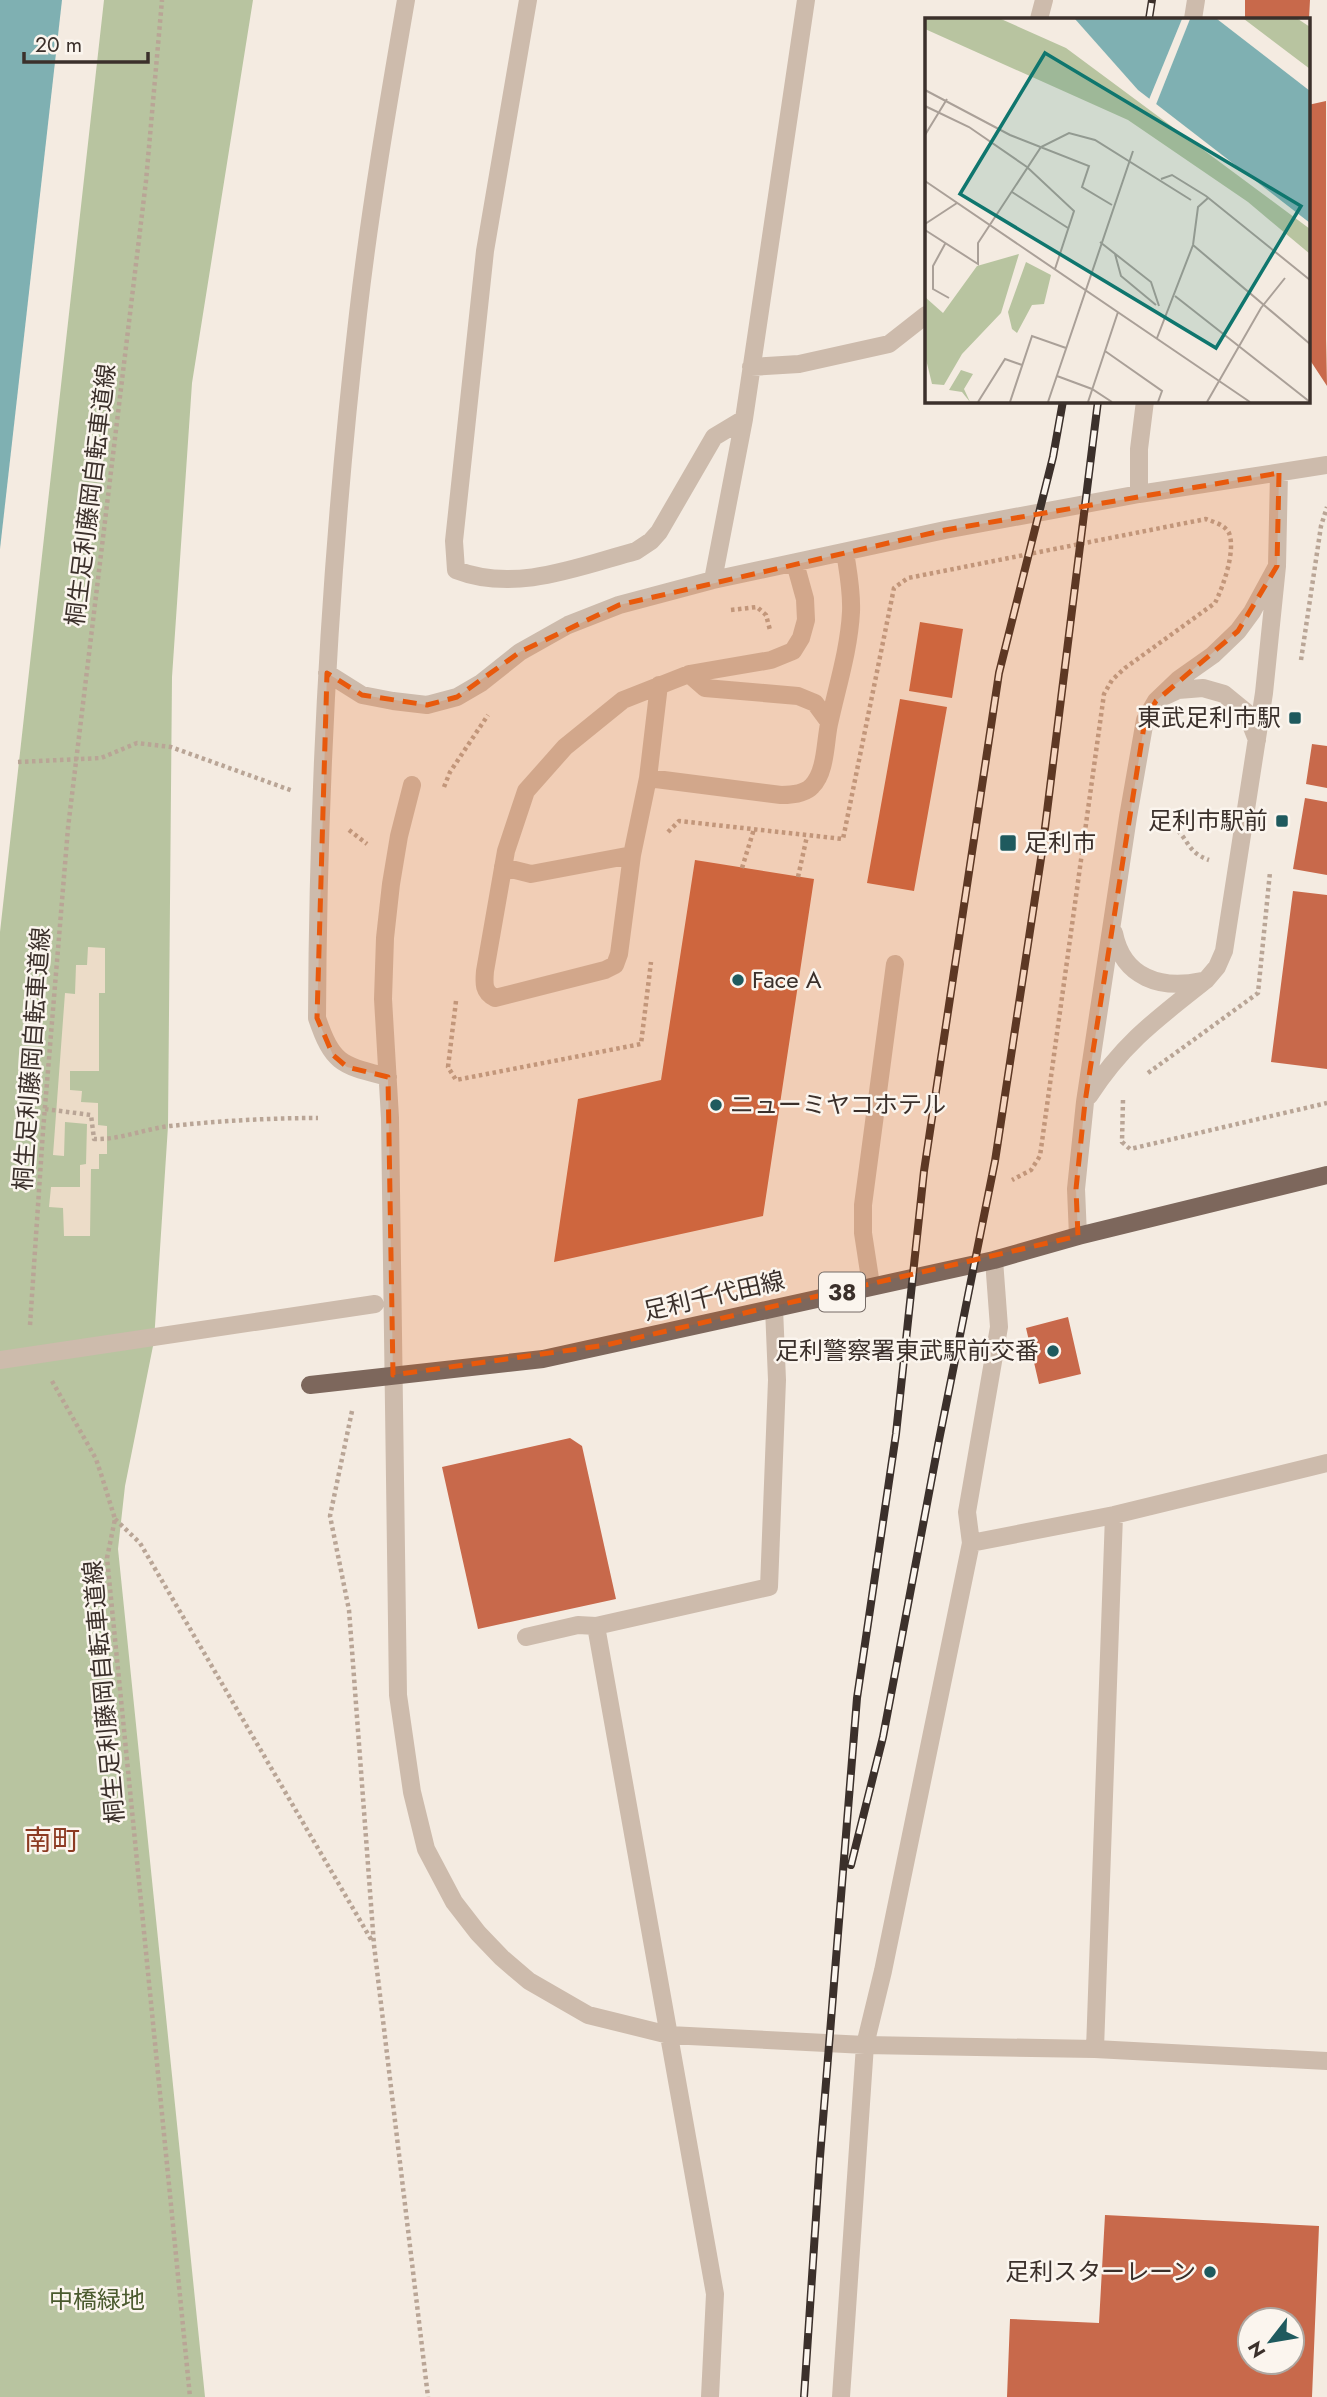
<svg xmlns="http://www.w3.org/2000/svg" width="1327" height="2397" font-family="Jost,'Noto Sans JP',sans-serif">
  <rect width="100%" height="100%" fill="#f4ebe1"/>
  <path fill="#b8c4a0" d="M104,0H253L192,383L172,677L168,1126L154,1341L125,1486L118,1549L205,2397H0V932Z"/>
  <path fill="#ecdcc8" d="M88,947L105,948V993H99V1071H70V1090L82,1091L81,1102L98,1103V1125L107,1126V1154H99V1169H91L90,1236H64L63,1208L49,1207L51,1187H80V1165L86,1164L87,1124L65,1122L64,1156L53,1155L65,993L75,994L76,965H87Z"/>
  <path fill="#7fb0b2" d="M0,0H62L0,549Z"/>
  <path fill="#c8694b" fill-rule="evenodd" d="M1245,0H1310L1309,19H1245Z
    M1326,101V339L1327,386L1308,357V105Z
    M920,622L963,629L952,698L909,691Z
    M900,699L947,707L914,891L867,883Z
    M1312,744L1327,746V788L1306,784Z
    M1305,798L1327,802V875L1293,869Z
    M695,860L814,879L763,1216L554,1262L578,1099L661,1080Z
    M1293,891L1327,895V1069L1271,1062Z
    M1068,1317L1081,1374L1039,1384L1026,1328Z
    M570,1438L582,1446L616,1599L478,1629L442,1467Z
    M1105,2215L1319,2226L1312,2397H1007L1010,2319L1099,2323ZM1250,2320H1292V2362H1250Z"/>
  <g fill="none" stroke-linecap="round" stroke-linejoin="round">
    <path stroke="#b9a596" stroke-width="4.5" stroke-dasharray="3.5 3.5" stroke-linecap="butt" d="M731,610L757,607L766,615L770,630
      M1301,660L1321,526L1327,507
      M18,762L101,758L137,743L171,747L293,791
      M444,787L450,772L488,715
      M1166,823C1190,834 1183,851 1209,860
      M349,830L367,844
      M668,832L679,821L843,839L894,588L908,578L1206,519C1214,522 1225,525 1229,533C1236,551 1223,587 1215,603L1125,668L1112,680L1104,694L1040,1156L1031,1170L1012,1180
      M742,868L754,829
      M798,877L807,836
      M456,1001L448,1067L456,1080L641,1044L651,962
      M1148,1073L1258,993L1270,872
      M1123,1100L1122,1142L1130,1149L1327,1103
      M45,1109L91,1115L94,1139C120,1140 144,1129 170,1126C219,1121 269,1118 318,1118
      M30,1325L43,1131L68,828L146,181L162,0
      M52,1381L96,1459L102,1477L115,1519L107,1558L190,2397
      M352,1411L330,1516L349,1610L374,1945L428,2397
      M115,1519L140,1543L372,1941"/>
    <path stroke="#cdbbac" stroke-width="18" d="M528,0L485,251L454,541L456,570C515,593 578,567 636,551L651,541L659,532L714,437L744,419
      M1039,19L1044,0
      M1193,19L1196,0
      M751,367L799,364L889,344L926,315
      M1139,494V449L1145,401
      M713,580L744,419L806,0
      M327,673L362,695L393,701L427,705L457,697L481,683L520,652L568,625L619,605L713,580L945,530L1139,494L1327,465
      M689,674L705,688L798,696L815,703L829,722
      M659,685L648,778L632,855L619,954L615,965L605,970L495,998C483,992 484,983 485,971L506,851L526,791L565,747L623,700L689,674L771,660L793,651L801,638L806,620L805,599L795,563
      M1165,696L1178,690L1203,688L1224,694L1246,712L1257,740
      M648,778L781,795C791,795 805,794 812,786C826,772 825,743 829,724C837,687 849,650 851,612C852,591 848,572 845,552
      M412,785L399,836L391,884L385,938L383,999L390,1118L398,1695L412,1792L426,1849L454,1902L478,1933L502,1958L529,1981L588,2015L669,2035L865,2045L1095,2049L1327,2061
      M503,867L531,874L632,855
      M1114,933C1123,978 1161,990 1202,981
      M388,1077C342,1065 333,1065 317,1018C318,783 331,548 358,314C370,209 388,104 406,0
      M1089,1096C1123,1043 1158,1018 1206,980L1217,967L1224,951L1264,693L1277,566L1279,473
      M1078,1236L1076,1189L1085,1102L1128,817L1145,720L1156,701L1179,679L1213,655L1238,631L1252,612L1277,566
      M871,1285L863,1233V1205L895,964
      M0,1360L375,1304
      M971,1543L1114,1515L1327,1463
      M526,1637L578,1625L596,1626
      M1095,2049L1114,1515
      M710,2397L715,2294L596,1626L769,1587L777,1380L774,1308
      M841,2397L865,2045L883,1971L971,1543L967,1512L999,1327L994,1260"/>
    <path stroke="#7d675c" stroke-width="18" d="M310,1385L543,1359L994,1260L1078,1236L1327,1175"/>
    <g stroke="#3b302b" stroke-width="8">
      <path id="rail" d="M1149,19L1152,0
        M851,1865L883,1737L939,1440L995,1161L1042,852L1098,401
        M804,2397L820,2157L857,1698L896,1434L924,1171L999,673L1053,457L1063,401"/>
    </g>
    <use href="#rail" stroke="#fbf5ee" stroke-width="5" stroke-dasharray="16" stroke-linecap="butt"/>
  </g>
  <path fill="#e8590c" fill-opacity="0.2" stroke="#e8590c" stroke-width="5" stroke-dasharray="14 9" stroke-linejoin="round" d="M1279,473L1277,566L1238,631L1156,701L1145,720L1085,1102L1076,1189L1078,1236L606,1345L393,1375L388,1077L347,1067L333,1055L317,1018L327,673L362,695L427,705L457,697L520,652L619,605L945,530Z"/>
  <g fill="#1f5a5e" stroke="#fbf5ee" stroke-width="2.5">
    <rect x="1288" y="711" width="14" height="14" rx="3.5"/>
    <rect x="1275" y="814" width="14" height="14" rx="3.5"/>
    <rect x="999" y="834" width="18" height="18" rx="3.5"/>
    <circle cx="738" cy="980" r="7"/>
    <circle cx="716" cy="1105" r="7"/>
    <circle cx="1053" cy="1351" r="7"/>
    <circle cx="1210" cy="2272" r="7"/>
  </g>
  <g text-anchor="middle" stroke-width="5" stroke-linejoin="round" paint-order="stroke">
    <rect fill="#fbf5ee" stroke="#756b66" stroke-width="2" x="819" y="1272.5" width="46" height="39" rx="5"/>
    <g font-size="23" font-weight="bold" fill="#3b302b">
      <text x="842" y="1300">38</text>
    </g>
    <g font-size="24" fill="#3b302b" stroke="#fbf5ee">
      <text transform="translate(91 495) rotate(-83)" y="8">桐生足利藤岡自転車道線</text>
      <text transform="translate(32 1059) rotate(-86)" y="8">桐生足利藤岡自転車道線</text>
      <text transform="translate(714 1296) rotate(-13)" y="8">足利千代田線</text>
      <text transform="translate(104 1692) rotate(-95)" y="8">桐生足利藤岡自転車道線</text>
    </g>
    <g font-size="24" fill="#3b302b" stroke="#fbf5ee" text-anchor="end">
      <text x="1281" y="726">東武足利市駅</text>
      <text x="1268" y="829">足利市駅前</text>
      <text x="1024" y="851" text-anchor="start">足利市</text>
      <text x="752" y="988" text-anchor="start">Face A</text>
      <text x="730" y="1113" text-anchor="start">ニューミヤコホテル</text>
      <text x="1039" y="1359">足利警察署東武駅前交番</text>
      <text x="1196" y="2280">足利スターレーン</text>
    </g>
    <g font-size="24" fill="#4a5a2e" stroke="#fbf5ee">
      <text x="97" y="2308">中橋緑地</text>
    </g>
    <g font-size="28" fill="#8c3b22" stroke="#fbf5ee">
      <text x="52" y="1850">南町</text>
    </g>
  </g>
  <g transform="translate(925 18)">
    <rect width="385" height="385" fill="#f4ebe1"/>
    <path d="M0,1H76L141,30L385,211V236L323,184L203,102L0,11ZM319,1H373L385,9V51ZM94,236L76,295L37,336L19,367L7,366L0,337V279L18,295L52,248ZM101,244L126,257L119,286L107,287L92,315L87,311L83,294ZM36,352L48,356L39,371L45,384L37,374L24,372Z" fill="#b8c4a0"/>
    <path d="M150,1H292L385,73V205L213,72Z" fill="#7fb0b2"/>
    <path d="M257,1H265L230,89L223,84Z" fill="#f4ebe1"/>
    <path fill="none" stroke="#aaa098" stroke-width="2" d="M0,72L85,117L164,148L157,169L187,187M0,88L44,109L102,149L149,193L130,251M0,117L22,81M236,161L247,157L281,178L385,262M0,163L325,384M87,174L143,210M0,206L32,185M0,212L53,246V225L116,129L144,115L170,122L266,182M175,224L226,264L234,288M20,226L8,248V271L24,280M268,227L385,326M190,236L196,258L231,287M250,278L385,384M232,320L268,227L273,189L283,180M180,333L237,373L233,384M132,358L167,371L187,384M53,384L80,341L97,347M85,384L107,318L141,330M123,384L208,133M163,384L193,294M282,384L336,290L360,260"/>
    <path fill="#0f766e" fill-opacity="0.15" stroke="#0f766e" stroke-width="3.5" d="M120,35L376,188L291,330L35,176Z"/>
    <rect width="385" height="385" fill="none" stroke="#3b302b" stroke-width="3.5"/>
  </g>
  <g transform="translate(1271 2341) rotate(239)"><circle r="33" fill="#fbf5ee" stroke="#aea6a0" stroke-width="2"/>
  <path d="M0-5L12 26L0 18L-12 26Z" fill="#1f5a5e"/>
  <text y="-10" font-size="19" font-weight="bold" text-anchor="middle" fill="#3b302b">N</text>
  </g>
  <path d="M24 52v10h124v-10" fill="none" stroke="#3b302b" stroke-width="3.5"/>
  <text x="35" y="52" font-size="21" fill="#3b302b" stroke="#fbf5ee" stroke-width="5" paint-order="stroke">20 m</text>
</svg>
